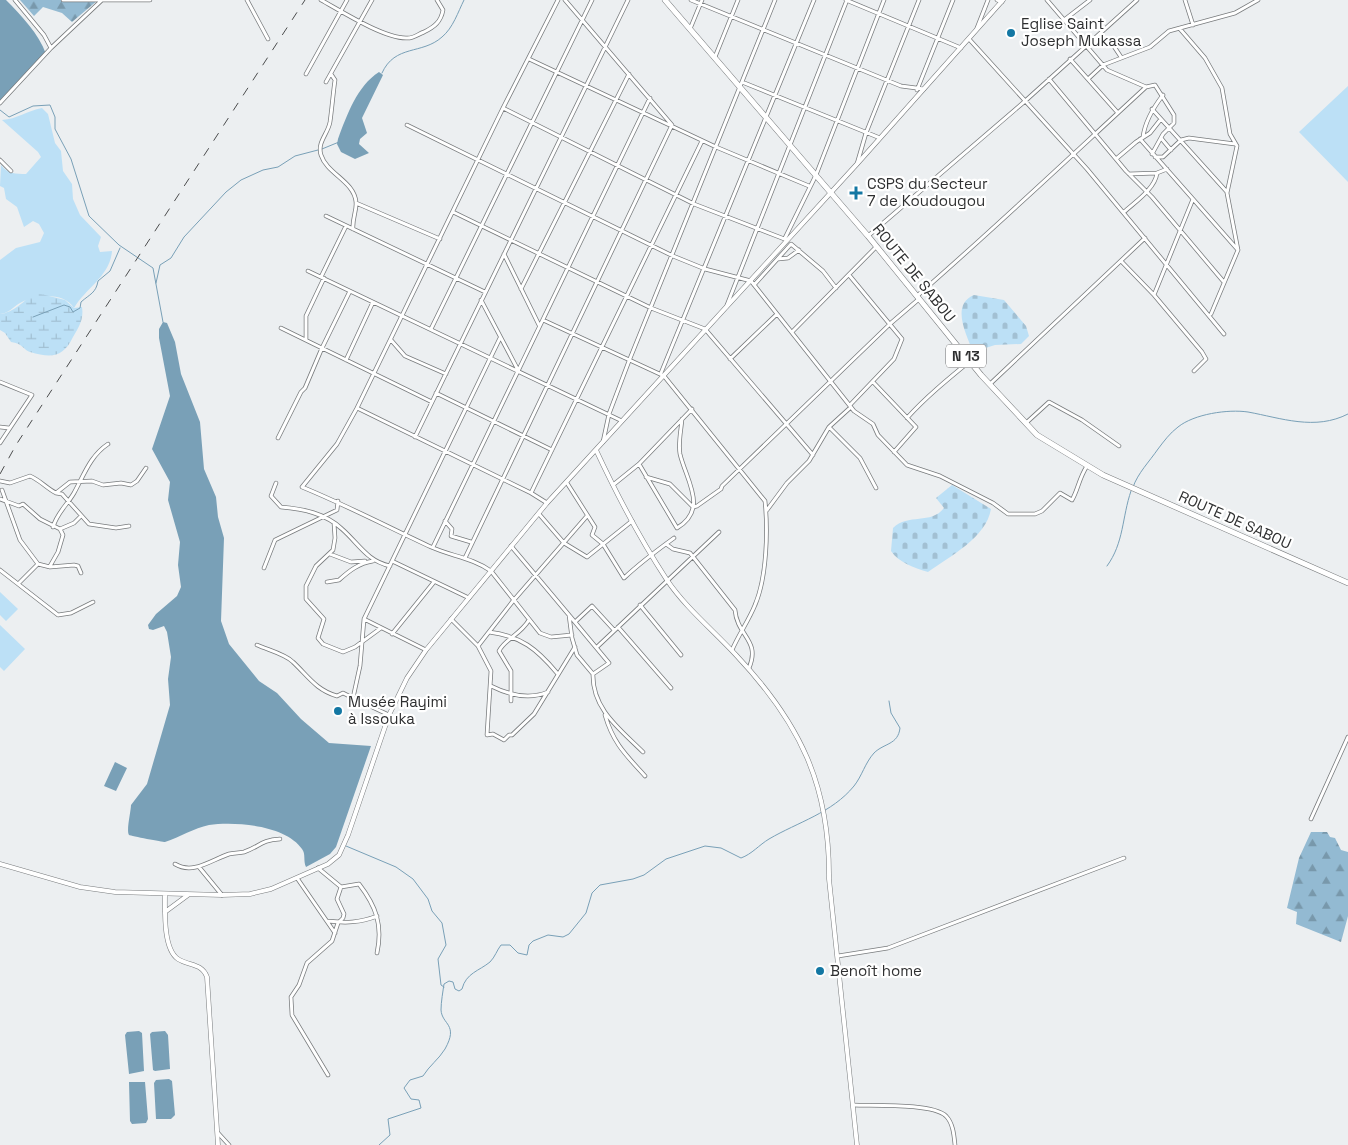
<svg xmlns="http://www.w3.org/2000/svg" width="1348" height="1145" font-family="'Space Grotesk',sans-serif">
  <defs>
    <pattern id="forest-firs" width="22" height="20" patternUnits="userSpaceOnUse" patternTransform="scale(1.25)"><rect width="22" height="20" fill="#93bad2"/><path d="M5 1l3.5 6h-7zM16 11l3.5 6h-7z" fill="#7898ab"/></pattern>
    <pattern id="wetland-marsh" width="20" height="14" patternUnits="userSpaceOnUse" patternTransform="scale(1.25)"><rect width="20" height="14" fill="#bce0f6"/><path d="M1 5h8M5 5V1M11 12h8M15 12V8" fill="none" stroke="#a2c0d3"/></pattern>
    <pattern id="cemetery-stones" width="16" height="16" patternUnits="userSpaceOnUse" patternTransform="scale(1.25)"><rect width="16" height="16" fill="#bce0f6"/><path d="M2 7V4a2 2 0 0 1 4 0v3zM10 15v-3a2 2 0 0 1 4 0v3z" fill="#a2c0d3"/></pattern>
  </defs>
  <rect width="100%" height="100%" fill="#eceff1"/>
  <path fill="#bce0f6" d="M1348,86V182L1299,132Z
    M42,108L48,114L55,143L61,151L63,171L72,184L73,199L80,215L101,237L98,246L100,252L112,251C110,276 86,288 74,308C64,292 36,294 20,303C13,307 9,313 0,314V260L16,248L40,242L44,233L39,224L33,221L24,227L17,207L6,199L4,188L0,186L1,165C8,174 16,174 26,174L41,157L38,152L2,120C17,119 27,111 42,108Z
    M0,592L18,609L6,621L0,615Z
    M0,625L25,649L4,671L0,667Z"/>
  <path fill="url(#forest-firs)" d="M20,0H98L72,22L62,13L43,7L34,16Z
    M1311,832H1327L1330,837L1335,838L1341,850L1348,852V916L1341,942L1296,924L1297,912L1287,908L1299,858Z"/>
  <path fill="url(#wetland-marsh)" d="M33,292L65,300L74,308L82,307C84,319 79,327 73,337C63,358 51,358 30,352C25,351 22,343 11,342L5,333L0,330V314C12,313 26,301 33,292Z"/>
  <path fill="url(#cemetery-stones)" d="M974,295L1004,300L1026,326L1029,336L1021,344L995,345L973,352C967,335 950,305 974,295Z
    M952,485L991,509C986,538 950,556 928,572C915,568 899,563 891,551L893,528C908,513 931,525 944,508L936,498Z"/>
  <path fill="#79a0b7" d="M0,0H6C21,15 39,34 46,54L0,103Z
    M379,72L383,75L362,118L367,133L360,139L359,144L369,153L355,159L341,152L337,144L338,139C347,115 357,86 379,72Z
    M163,322L167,323L175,342L181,374L200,422L204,469L216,497L218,517L224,538L221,621L229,644L259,681L277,693L301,719L329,743L371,746L336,847L330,854L306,867C303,861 306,854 302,849C286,825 234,821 209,825C194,828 180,837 165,842C163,842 131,836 129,835C126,831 131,811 131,805L147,784L170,705L168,679L171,657L167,632L164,626L153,630L149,629L148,625L156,614L177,596L181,587L178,565L180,542L168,500L170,482L152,449L170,396L159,338V329Z
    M115,762L127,768L116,791L104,786Z
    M139,1031L142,1033L144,1071L129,1074L125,1035L127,1032Z
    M165,1031L168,1035L170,1069L155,1071L153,1070L150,1034L152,1032Z
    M169,1079L172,1081L175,1115L171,1119H156L154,1083L156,1080Z
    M129,1082H145L148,1119L146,1123L132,1124L130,1121Z"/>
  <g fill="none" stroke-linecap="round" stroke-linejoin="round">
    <path stroke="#79a0b7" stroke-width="1" d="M382,73C395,44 422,55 442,37C453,28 458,12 464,0
      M0,110L9,117L33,106L50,105L55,117V129L71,159L89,216L119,245L153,268L163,322
      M322,149L339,142
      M156,283L160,265L171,258L184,237L226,192L241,180L263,170L278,167L295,156L318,150
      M33,317L64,305L70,307L73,312L80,308L81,302C90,294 96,293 98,281L110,271L120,248
      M1133,487C1138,473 1149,462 1158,449C1164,441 1170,433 1178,427C1194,414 1228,409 1248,412C1281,418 1315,431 1348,414
      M1107,566C1124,543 1122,517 1131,491
      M346,846L396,867L413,879L428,899L432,911L442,923L446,945L438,959L441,985L444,987
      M379,1145L390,1135L388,1119L421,1108L419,1100L411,1099L404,1088L410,1080L423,1076C429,1066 439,1059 445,1049C459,1024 442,1025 441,1010C441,1002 443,991 444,984L449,981L453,982L455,989L459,991L462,989C466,973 479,971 490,962C495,957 497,950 501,945H510L518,953L527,955L529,945L533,941L548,935L563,937L569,934L586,913L592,893L600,885L633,879L644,875L666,859L705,846L721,848L741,858C752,854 759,845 769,839C798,822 832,813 854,786C862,776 865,763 874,753C884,743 898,745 900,728L891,713L889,701"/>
    <g stroke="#787b7d" stroke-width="4.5">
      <path id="minor" d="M15,0L44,35L51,48
        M63,0H150
        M247,0L268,39
        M321,0C341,11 383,38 406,38C413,39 418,34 424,32C434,27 441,22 443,10L437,0
        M558,0L503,108L357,408L337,444L302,487C346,505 388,527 431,547C451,556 473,558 491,571L540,633L551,637L572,635
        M691,0L901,86L924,89
        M846,0L961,48
        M997,0L1002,2
        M1185,0L1193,25
        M1064,20L1090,0
        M977,28L988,0
        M690,29L702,0
        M1180,29L1205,58L1222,88L1230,134L1237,146L1227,193L1238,250L1211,314
        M969,39L1087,169L1224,334
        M1109,39L1121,57
        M715,57L738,0
        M529,59L716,147L809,186
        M1070,59L1118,113
        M306,74L347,0
        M331,74L335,80C333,94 332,108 330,122C328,134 317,142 321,155C327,174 354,181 356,202C357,210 352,219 353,229
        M1049,79L1126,171L1152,197L1223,281
        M1088,79L1103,65L1150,47L1169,31L1235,13L1258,0
        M326,82L372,0
        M742,82L880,138
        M1146,87L1155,85L1174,115V123L1163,134L1152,154
        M917,90L953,0
        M0,103L51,48L102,0
        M503,108L694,204L787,240
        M1152,109L1227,192
        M407,125L673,256L705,269L751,281L854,411L873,424L878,435L907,465L940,476L993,503L1008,514H1035L1042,511L1060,493L1072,500C1078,490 1079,478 1087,466
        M1143,137C1145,121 1153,108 1163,95
        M1161,138L1171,150
        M1140,139L1238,250
        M1155,157H1163L1181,140L1189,138L1235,144
        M1116,159L1136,142L1150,133L1161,119
        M0,160L11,171
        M857,164L866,133L919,0
        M1129,174L1157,173
        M356,203L440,239
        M453,212L651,308L705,329L813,455
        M1124,212C1135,202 1155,189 1157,173L1167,169
        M326,216L485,292
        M868,236L1024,102L1137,0
        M785,238L816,175L884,0
        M504,254L539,325
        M778,259L788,258L799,250
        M1121,261L1154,295L1202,352L1206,359L1194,371
        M308,271L622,421
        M849,275L902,339L894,359L850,405
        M321,277L346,226
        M754,285L791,244L823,271L836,288
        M521,289L629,74
        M1154,295L1193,199
        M917,296C995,228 1070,157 1146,87L1107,70L1047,0
        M481,300L518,370
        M727,305L847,0
        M543,320L664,376L765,501C768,530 767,577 755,605C749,620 739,634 732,650
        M281,328L432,402
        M431,329L592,0
        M792,332L876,247
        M306,340V316L324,278
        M391,340L405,356L446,374
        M730,359L777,314
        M346,360L373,302
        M661,373L814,0
        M0,382L32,395L0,443
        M874,383L916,427L894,452
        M990,384L1145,238
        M436,393L552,450
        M357,408L531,493L547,503
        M907,418C926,397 948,379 970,361
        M1026,423L1049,402L1082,420L1119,446
        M0,427L9,428
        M829,427L860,458L876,488
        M415,437L628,0
        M278,438L301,392L305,388L322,348L350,291
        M603,442L609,414L629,361L775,0
        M639,464L677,528C709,509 686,480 680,454C678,443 681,431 682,419
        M646,477L670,484L693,507L697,506L721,489L722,486L891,323L919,299
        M0,481L10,483L30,476C40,480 46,488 56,493L70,482L92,481L103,485L121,483L131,485L137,481L146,468
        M276,483L271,496L281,507C303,509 325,513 342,529C359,544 367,561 390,566
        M567,483L595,527L592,535L603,544L624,578C640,563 656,551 674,538
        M613,485L639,464L692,409
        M2,490L20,540L38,564L50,567L74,565L78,566L81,573
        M56,493L62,494L89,524L116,528L129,526
        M531,493L702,141
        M0,499L19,506L23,504L40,519L60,529L63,535L58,552L50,566
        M767,510L787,483L809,461L829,427L851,407
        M539,514L564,543L587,557L632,521
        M445,521L452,529L451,536L471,542
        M334,523L335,538L333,550L316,566L306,586V599L324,619L318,638L323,644L343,652L355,647L381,628
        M53,527C57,513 67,505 74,493C84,475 90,456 108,444
        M60,529L74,523L81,516
        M666,544L673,549L690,553L735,610C737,636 761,640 749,668
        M511,546L569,615L572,638L577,655L593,674
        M433,547L650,98
        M330,554L351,562L365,561
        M465,558L672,125L565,0
        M392,561L469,598
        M264,568L275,540L337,510L338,501
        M0,570L58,615L71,613L93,602
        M327,582L339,580C349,571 359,563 373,561
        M18,584L38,564
        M640,605L681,655
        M569,615L609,663L593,674C592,709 620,729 643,752
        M364,619L426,650
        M451,619L478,646L491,671L487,735L493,734L504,740L509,735H512L534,714L575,647
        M575,622L592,606L614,630
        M618,627L671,688
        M489,632C521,636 537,649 557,673
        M392,634L434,582
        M257,645C268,650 285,654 293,662C308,676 316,690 337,696L343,693L353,698
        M478,646L513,601L587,516
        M597,647L719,532
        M491,686C509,695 529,700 548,692
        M511,701V671L499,651C505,639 520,635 529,620
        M389,715L353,698L360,666L364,619L500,338
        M605,715C613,743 626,755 645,776
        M1311,819L1348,737
        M175,864C193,875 211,860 229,854C234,853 239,853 244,852C259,847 261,840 280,839
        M199,867L222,895
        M318,868L341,887L359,884C376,906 383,925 377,953
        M297,878L335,933
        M327,921C345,923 360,923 377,916
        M838,956L888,948L1124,858
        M328,1075L292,1015L291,997L299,985L307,963L332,941L338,923L343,918L344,914L337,899L341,887
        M853,1105C873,1106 932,1103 946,1116C953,1123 954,1135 955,1145
        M218,1133L229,1145"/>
    </g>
    <g stroke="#787b7d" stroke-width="5">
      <path id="tertiary" d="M596,450C617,495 640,539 667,580C686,608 713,630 736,655C800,723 830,785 829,879L857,1145
        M0,864L80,887L115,892L222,895L250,894L271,889L328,864L339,855L348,835L389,715L407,678L426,650L547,503L857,164L1003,0
        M165,894C165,911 163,949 178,959C189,966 202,963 207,977L218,1145
        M165,912L188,895"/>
    </g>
    <g stroke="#787b7d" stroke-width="6">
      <path id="primary" d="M665,0L868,236L981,375L1037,435L1103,475L1348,583"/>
    </g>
    <use href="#minor" stroke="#fff" stroke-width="3"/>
    <use href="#tertiary" stroke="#fff" stroke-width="4"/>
    <use href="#primary" stroke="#fff" stroke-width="5"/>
    <path stroke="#4c4d4e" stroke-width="1" stroke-dasharray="9 9" stroke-linecap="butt" d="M0,474L16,445L305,0"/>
  </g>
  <g fill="#1377a3" stroke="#fff" stroke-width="2">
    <circle cx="1011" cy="33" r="5"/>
    <path d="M853.5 185.5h5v5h5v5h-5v5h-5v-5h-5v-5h5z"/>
    <circle cx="338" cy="711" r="5"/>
    <circle cx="820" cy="971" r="5"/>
  </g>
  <g text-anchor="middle" stroke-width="4.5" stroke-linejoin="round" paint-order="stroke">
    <rect fill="#fff" stroke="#6d6d6e" stroke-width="1" x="946" y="344.5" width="40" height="23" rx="4"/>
    <g font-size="14" font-weight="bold" fill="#2e2f30">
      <text x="966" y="361">N 13</text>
    </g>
    <g font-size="15" fill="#2e2f30" stroke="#fff" text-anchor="start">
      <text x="1021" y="29">Eglise Saint<tspan x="1021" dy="17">Joseph Mukassa</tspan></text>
      <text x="867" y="189">CSPS du Secteur<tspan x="867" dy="17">7 de Koudougou</tspan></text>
      <text x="348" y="707">Musée Rayimi<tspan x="348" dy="17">à Issouka</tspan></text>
      <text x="830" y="976">Benoît home</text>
    </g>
    <g font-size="15" fill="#2e2f30" stroke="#fff">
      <text transform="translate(914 273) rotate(51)" y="5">ROUTE DE SABOU</text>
      <text transform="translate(1235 520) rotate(24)" y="5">ROUTE DE SABOU</text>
    </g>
  </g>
</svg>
